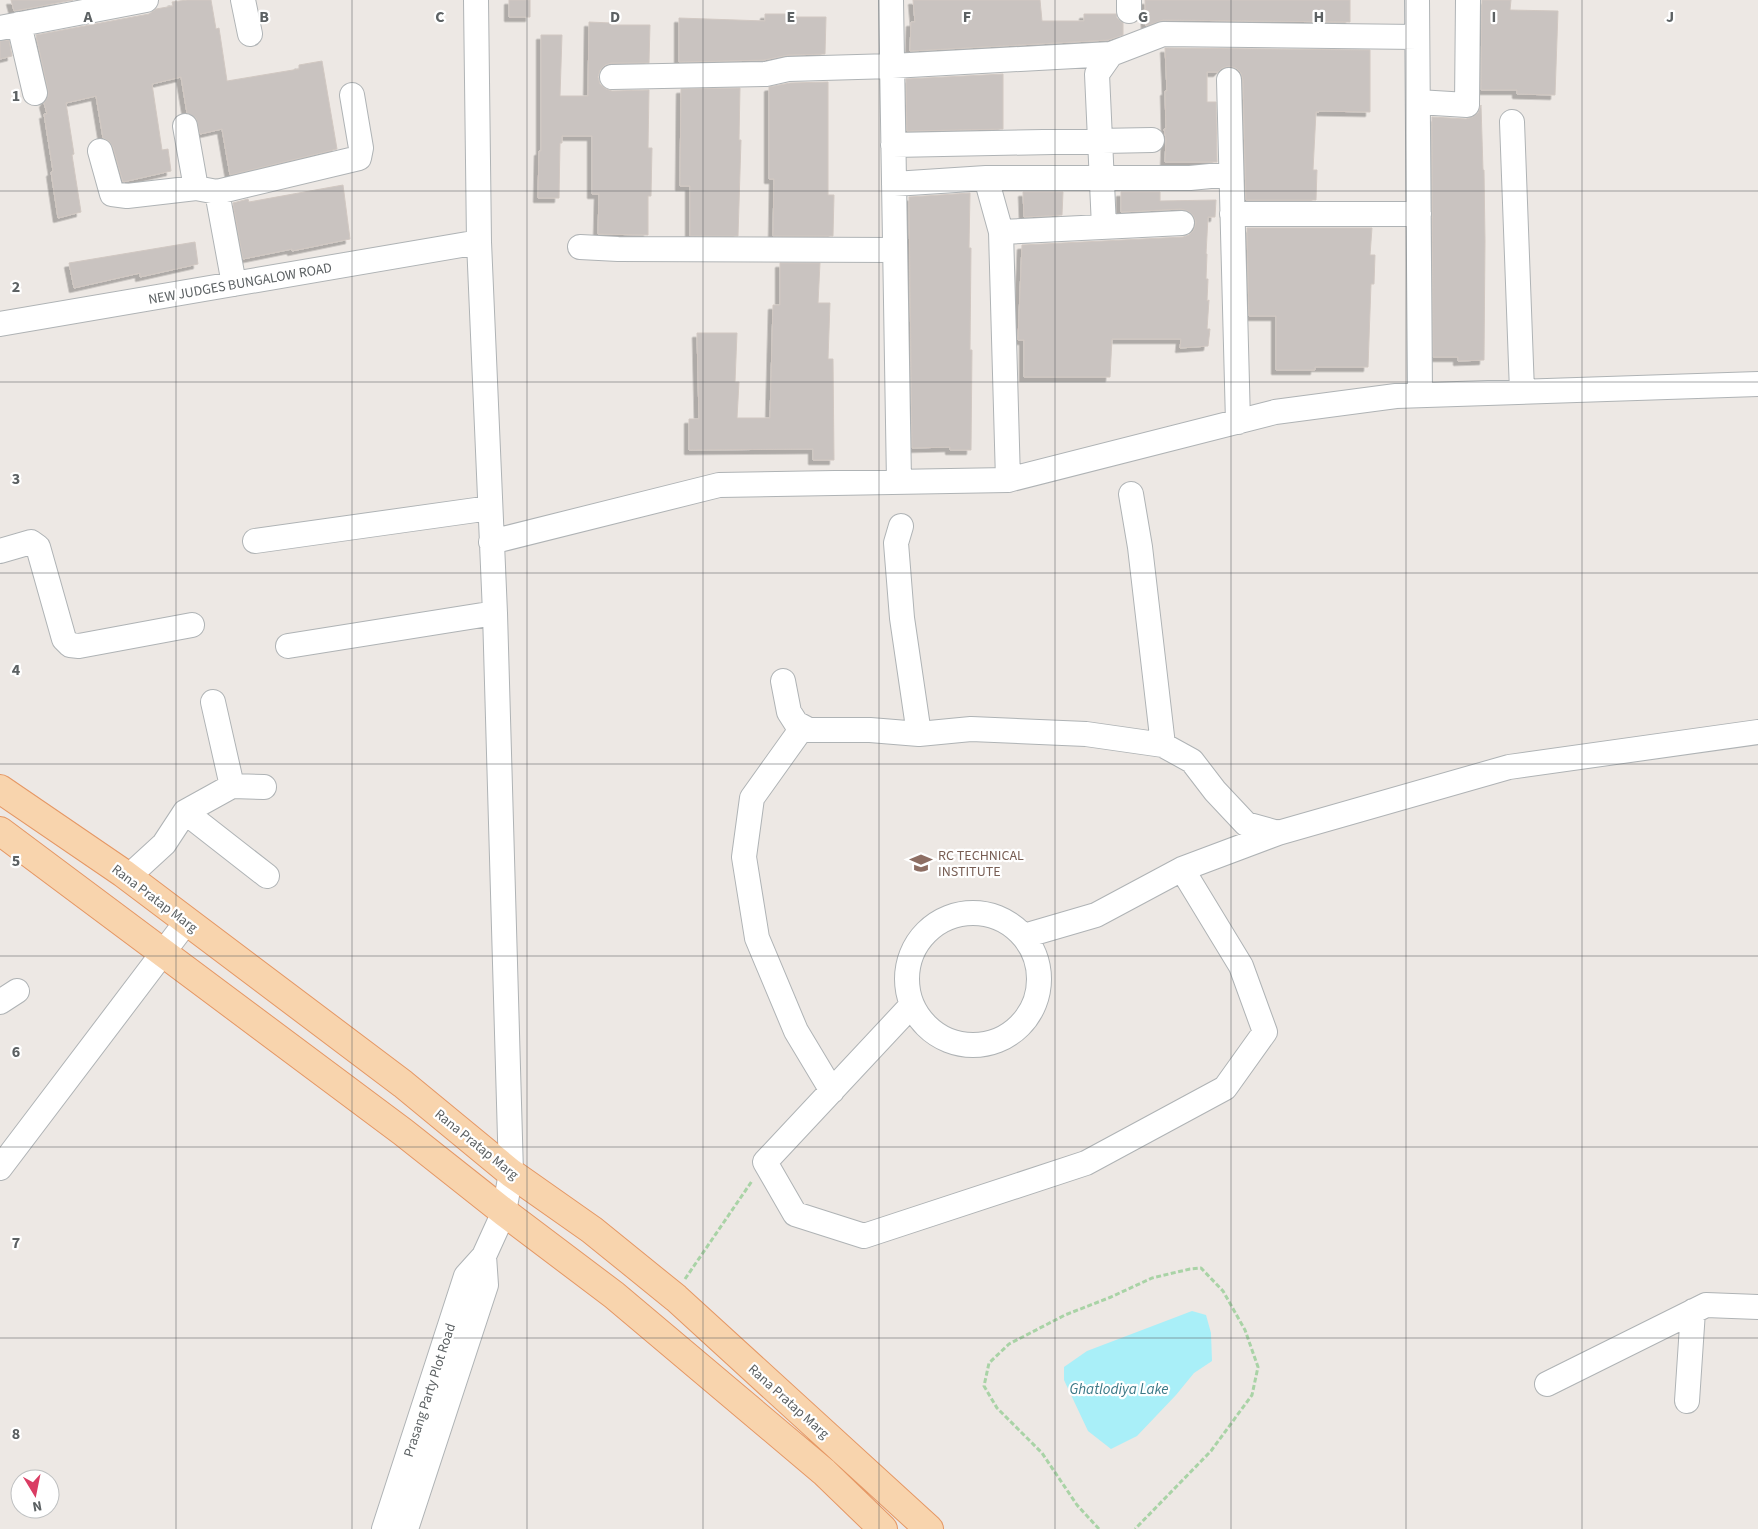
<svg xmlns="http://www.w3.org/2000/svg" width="1758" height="1529" font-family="'Source Sans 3',sans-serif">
  <defs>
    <filter id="shadow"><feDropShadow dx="-4.5" dy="4.5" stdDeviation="0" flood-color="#0004"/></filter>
  </defs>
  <rect width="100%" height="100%" fill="#ede8e4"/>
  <path fill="#a9eff8" d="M1192,1311L1206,1315L1211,1333L1212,1361L1194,1373L1176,1395L1137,1436L1111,1449L1088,1431L1064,1380V1367L1087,1351Z"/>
  <path fill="#c9c3c0" stroke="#d1c8c2" filter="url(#shadow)" d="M11,0H73L14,11Z
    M187,0H211L216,29L219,28L227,81L299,69V65L322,61L337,149L230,175L222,129L200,134L196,118L187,113L181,77L152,84L162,150L168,149L171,171L123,182L113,147L109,141L103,138L96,96L66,103L74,154L72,155L81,212L58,218L51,172L53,171L44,114H47L44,103L48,97V90L36,35L149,14L156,9L173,6L172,2Z
    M509,0H530V17H509Z
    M913,0H1040L1042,21H1084V14H1116L1117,18L1123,23V35L1108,40L910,51L911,22H915Z
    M1145,0H1350V22L1163,20L1146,26Z
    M1482,0H1511L1510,10L1558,11L1555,95L1517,94V90H1481Z
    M765,14H786V17H826L825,54L788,55L764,60L679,62V18L765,21Z
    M589,22L611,23V25H650L649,63H611L605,65L600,70L598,77L600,84L606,89L612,91L649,90L648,148H652L651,196H648V235L598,234L599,194H592V136H562V143H560L559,198H538L539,151H541V35H562L560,96H588Z
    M9,40L12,56L0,59V41Z
    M1165,48L1370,50V112L1319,111V112H1316L1313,170H1317L1316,200H1246L1243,80L1241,73L1236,68L1229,66L1222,68L1218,72H1207V102H1216L1217,162H1165L1166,139L1164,129H1166L1165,91H1167Z
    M1003,74V129L907,131L906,79Z
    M828,82V195H834L833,236H773L774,179H769V87L790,83Z
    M740,88L739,140H741L738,236H690V186H680L681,89Z
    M1481,105L1483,170H1484L1485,241L1484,360L1458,361V357H1433L1432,117L1466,119L1473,117L1478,113Z
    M343,185L350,239L292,251V249L243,259L233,203L248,199L249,202Z
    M1023,192H1063L1062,215L1024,217Z
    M1121,192H1160V201L1216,200L1215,217H1208L1206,254H1207L1206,279H1208L1207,301L1209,300L1207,329H1210L1208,346L1180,348L1181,339H1112L1110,377H1024V340H1018L1022,245L1183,237L1189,235L1194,230L1196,222L1193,215L1188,211L1181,209L1121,212Z
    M970,193L969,248H971L970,350H972L971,450H950V447L912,448L909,197Z
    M1247,228H1372L1370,255H1375L1374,284H1371L1368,367H1315V370H1276V316H1249Z
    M195,242L198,264L140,277V273L74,288L69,263Z
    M780,263H820L818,303H830L828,359H833L834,460H813V449L689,450V419H699L697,333H737L735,382H739L737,418H770L773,305H780Z"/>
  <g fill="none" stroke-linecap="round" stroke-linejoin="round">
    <g stroke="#afb3b5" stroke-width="26">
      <path id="minor" d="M243,0L250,34
        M891,0L899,482
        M1129,0V11
        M1417,0L1420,395
        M19,24L35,93
        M0,28L146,0
        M612,77L766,74L788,69L892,66L1111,54
        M1229,80L1238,422
        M1418,102L1467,105L1468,0
        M1512,122L1522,391
        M185,126L196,188
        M893,145L1152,140
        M100,151L112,194L127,196L196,188L217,192L359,158L361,148L352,95
        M986,178H1190L1231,174
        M894,184L986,178L1001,232
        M217,192L234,284
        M1232,214H1419
        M1104,227L1097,74L1111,54L1163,34L1417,37
        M580,247L618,249L895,250
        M0,324L479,242
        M1008,480L1001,232L1182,223
        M1131,494L1140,547L1163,745
        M901,526L896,543L902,618L919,734
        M255,541L490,508
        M491,542L719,485L1008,480L1275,412L1396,396L1758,384
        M0,551L31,542L38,547L64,639L70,645L79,646L192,625
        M288,646L495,613
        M783,681L789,712L796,723L809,730H870L919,734L971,729L1086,734L1163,745L1192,761L1215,791L1246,824L1278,833L1509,767L1758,732
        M213,702L232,786
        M802,728L752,798L744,857L757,938L796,1031L832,1091
        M185,812L267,876
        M128,877L164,844L185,812L232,786L264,787
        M907 979a66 66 0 1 1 132 0a66 66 0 1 1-132 0Z
        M1024,936L1096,915L1182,869L1278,833
        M0,1002L17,991
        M910,1007L765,1162L795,1214L864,1236L1086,1163L1225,1088L1265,1032L1241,966L1182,869
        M0,1168L187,921
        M1547,1384L1706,1305L1758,1307
        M1687,1401L1693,1311
        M384,1529L466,1276L484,1256L504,1212L511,1173L495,613L479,242L476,0
        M406,1529L486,1285L484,1256"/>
    </g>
    <g stroke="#e59764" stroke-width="30">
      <path id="major" d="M0,789L123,873L403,1084L511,1173L592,1230L676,1298L929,1529
        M0,831L403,1132L504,1212L614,1295L824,1472L883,1529"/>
    </g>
    <path stroke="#a9d3a6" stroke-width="3" stroke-dasharray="5 2.5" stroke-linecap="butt" d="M685,1279L752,1181
      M1099,1529L1077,1505L1042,1453L997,1408L984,1386L989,1363L1009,1344L1065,1315L1111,1297L1152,1278L1190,1269L1201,1268L1223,1291L1245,1330L1258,1367L1252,1395L1211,1451L1135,1529"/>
    <use href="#minor" stroke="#fff" stroke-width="24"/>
    <use href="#major" stroke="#f8d4ad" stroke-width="28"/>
  </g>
  <path fill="none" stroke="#5c6163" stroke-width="1" stroke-opacity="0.55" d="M176,0V1529M352,0V1529M527,0V1529M703,0V1529M879,0V1529M1055,0V1529M1231,0V1529M1406,0V1529M1582,0V1529M0,191H1758M0,382H1758M0,573H1758M0,764H1758M0,956H1758M0,1147H1758M0,1338H1758"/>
  <defs>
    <g id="university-bare" transform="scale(1.725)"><path d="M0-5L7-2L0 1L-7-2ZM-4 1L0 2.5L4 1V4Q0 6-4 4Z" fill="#8d6e63" stroke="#fff" stroke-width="2.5" paint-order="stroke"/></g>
  </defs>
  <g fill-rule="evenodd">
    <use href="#university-bare" x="921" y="863"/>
  </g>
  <g text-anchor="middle" stroke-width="4.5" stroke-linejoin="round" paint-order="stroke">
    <g font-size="14" fill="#5c6163" stroke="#fff">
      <text transform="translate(240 283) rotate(-10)" y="5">NEW JUDGES BUNGALOW ROAD</text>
      <text transform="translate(155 898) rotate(37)" y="5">Rana Pratap Marg</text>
      <text transform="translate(477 1144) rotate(39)" y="5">Rana Pratap Marg</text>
      <text transform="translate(429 1390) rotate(-72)" y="5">Prasang Party Plot Road</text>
      <text transform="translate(789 1401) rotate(42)" y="5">Rana Pratap Marg</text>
    </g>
    <g font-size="14" fill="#785e54" stroke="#fff" text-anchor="start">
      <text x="938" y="860">RC TECHNICAL<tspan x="938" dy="16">INSTITUTE</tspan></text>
    </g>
    <g font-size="15" font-style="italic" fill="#3c7987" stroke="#fff">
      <text x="1119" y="1394">Ghatlodiya Lake</text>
    </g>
  </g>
  <g font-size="16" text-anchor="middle" font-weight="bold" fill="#5c6163" stroke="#fff" stroke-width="4.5" stroke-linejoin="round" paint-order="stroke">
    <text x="88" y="22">A</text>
    <text x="264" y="22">B</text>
    <text x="440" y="22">C</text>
    <text x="615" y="22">D</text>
    <text x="791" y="22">E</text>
    <text x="967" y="22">F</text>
    <text x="1143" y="22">G</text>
    <text x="1319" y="22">H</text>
    <text x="1494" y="22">I</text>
    <text x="1670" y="22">J</text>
    <text x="16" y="101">1</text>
    <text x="16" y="292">2</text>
    <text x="16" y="484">3</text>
    <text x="16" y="675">4</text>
    <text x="16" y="866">5</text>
    <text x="16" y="1057">6</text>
    <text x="16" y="1248">7</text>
    <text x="16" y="1439">8</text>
  </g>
  <g transform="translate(35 1494) rotate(170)"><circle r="24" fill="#ffffff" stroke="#bec0c1"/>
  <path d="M0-4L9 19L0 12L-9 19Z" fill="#da3c63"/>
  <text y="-8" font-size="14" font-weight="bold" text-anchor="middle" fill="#5c6163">N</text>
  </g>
</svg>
